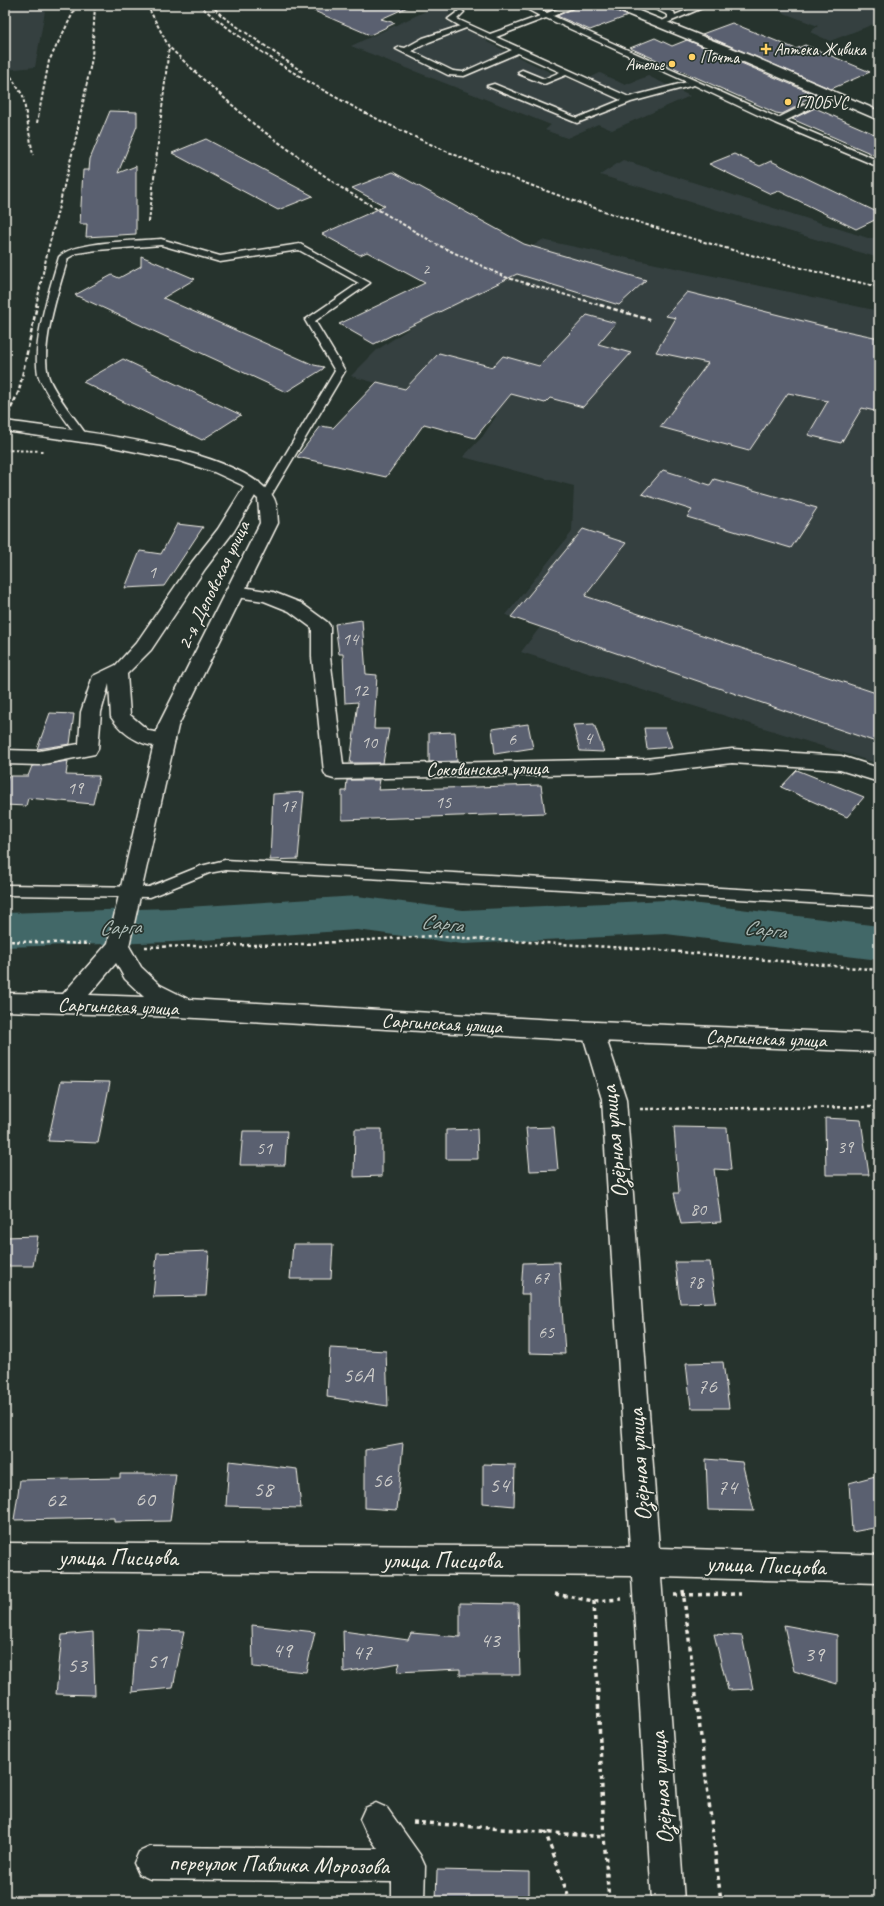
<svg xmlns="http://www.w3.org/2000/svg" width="884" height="1906" font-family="Caveat,sans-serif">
  <rect width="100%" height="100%" fill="#26332d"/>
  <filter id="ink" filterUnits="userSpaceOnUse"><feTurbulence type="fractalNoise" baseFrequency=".025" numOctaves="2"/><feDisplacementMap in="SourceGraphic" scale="8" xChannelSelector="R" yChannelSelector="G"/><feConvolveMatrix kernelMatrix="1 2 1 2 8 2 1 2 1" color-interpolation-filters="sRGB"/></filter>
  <g filter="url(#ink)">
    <path fill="#364141" d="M5,5H46L35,67L5,70Z
      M439,5H453L461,8L448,14L452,17L445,20L487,40V42L560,77L563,76L579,83L600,73L625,85L648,76L690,96L612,130L598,124L567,138L545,130L551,125L351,46Z
      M778,5H877L879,10V22L830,41L810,32L818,26L771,8Z
      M623,160L871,239L879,235V258L600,175Z
      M542,240L879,311V764L521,652L541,626L506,615L572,532L574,486L463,457L483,436L496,416L351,376L377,350Z"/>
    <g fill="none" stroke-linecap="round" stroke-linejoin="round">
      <path fill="#436868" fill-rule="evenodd" d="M357,896L463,910L666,900L879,926V960L666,934L463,944L357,930L172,942L5,947V913L172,908Z"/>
    </g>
    <path fill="#5a616f" stroke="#f4f1e8" d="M300,5H412L381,19L395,23L370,35Z
      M533,5H564L547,11Z
      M580,5H606L609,8L628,16L590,30L557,16Z
      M732,23L796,49L805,45L870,72L831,89L702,34Z
      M655,38L672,46L687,40L816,95L800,102L804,103L782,114L776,113L630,48Z
      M815,108L879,136V157L792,119Z
      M110,111L137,112V126L118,173L136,166V234L86,237L87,224H80L83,170H89L90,159Z
      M206,139L313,196L278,210L172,153Z
      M734,154L760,166L771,161L879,213V218L856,229L779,191L771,194L709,164Z
      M393,172L524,244L646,280L619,305L517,274L374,344L339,324L425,283L367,252L360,255L322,234L385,206L352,188Z
      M141,256L195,279L163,298L314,365L324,367L323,369L286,392L75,295L112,275L119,278L141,266Z
      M687,292L827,327L879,338V412L862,408L841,443L808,435L828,401L788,393L749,451L660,427L708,363L656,352L676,318L666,316Z
      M587,315L616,323L598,344L631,353L583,407L550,398L545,403L511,394L475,438L424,424L386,477L297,457L321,426L333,428L377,382L405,389L439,353L493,367L503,356L539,366Z
      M123,359L241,415L202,440L83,382Z
      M663,470L710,485L714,479L817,508L791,548L687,517L692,510L642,494Z
      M177,524L203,527L164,586L125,588L140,551L161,554Z
      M583,529L626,543L585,596L879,694V743L511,617Z
      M362,620L366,674L377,675L374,729H389L383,763H350L358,702L345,703L343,654H339L335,624Z
      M50,713L74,714L70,744L37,749Z
      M528,724L533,748L495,754L492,729Z
      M594,724L604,752L580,751L573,725Z
      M644,728H665L672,747L647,749Z
      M455,732L457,761L429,762V733Z
      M68,761L66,775L99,776L93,804L28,798L26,806L5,805V787L8,776H28L32,766Z
      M797,770L864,797L847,817L781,787Z
      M347,780H380L378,790L541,785L545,813L342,820V791H346Z
      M304,792L298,859L270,860L273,794Z
      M61,1081L110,1082L98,1143L48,1141Z
      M825,1118L861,1120L869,1175H826Z
      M554,1127L558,1170L530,1171L526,1128Z
      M674,1127L727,1128L731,1170L714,1169L721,1222L681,1224L674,1193H679Z
      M355,1129H382V1176L354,1177Z
      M477,1129L478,1159H446V1130Z
      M243,1131H287L285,1165H240Z
      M38,1236L33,1266H5V1237Z
      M293,1244H333L331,1279H290Z
      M209,1251L206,1296L153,1297L157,1253Z
      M559,1262L565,1354L529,1353V1294H521L523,1263Z
      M675,1262H710L716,1302L680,1303Z
      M330,1348L386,1351L388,1406L327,1397Z
      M723,1362L729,1408H691L686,1363Z
      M403,1443L397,1510L365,1508V1450Z
      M706,1459L742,1462L754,1511L708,1510Z
      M229,1461L297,1469L301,1508L226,1506Z
      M483,1464L515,1465L514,1506L483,1503Z
      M120,1474H176L170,1521L114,1522V1518L14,1520L20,1480L120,1478Z
      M879,1475V1527L852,1532L849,1483Z
      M460,1603L518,1604L520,1675H460V1669L397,1672L400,1663L344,1672L343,1631L408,1640L411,1633L460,1637Z
      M252,1625L315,1632L306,1672L253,1667Z
      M784,1625L837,1635V1684L794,1671Z
      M137,1629L184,1631L173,1688L132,1692Z
      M93,1632L95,1695L56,1694L62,1635Z
      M714,1634L742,1636L753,1689L728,1690Z
      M437,1870L529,1872V1901H436Z"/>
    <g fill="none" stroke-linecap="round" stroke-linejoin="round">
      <g stroke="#f4f1e8" stroke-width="3">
        <path id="lane" d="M519,5H529L547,13L568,5H579L553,16L778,118L828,93H834V97L785,121L879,161V167L775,123L694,85L631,102L577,123L487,86L494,84L577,118L621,100L566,75L544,84L519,74L518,72L522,70L544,79L560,72L518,53L464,76L448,75L396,49L400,47L405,48L423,38L460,26L448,19L460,10L464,12L457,19L490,34L540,16ZM546,18L687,82L629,97L496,37ZM466,28L512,50L463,72L453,71L412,51L429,42Z
          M646,5H656L674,12L675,15L699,5H709L660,26L656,24L668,18V15Z
          M161,239L220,256L300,244L370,283L315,321L345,371L269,499L265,500L260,497L335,371L305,320L359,283L299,250L220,262L161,245L97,250L77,253L68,258C59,288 40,346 48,375C52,391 78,422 88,437L83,440L79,439C70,426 41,388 38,374C32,342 50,288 59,257C73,241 139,241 161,239Z
          M225,860L879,897V907L225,870L209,873L150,897L5,895V885L149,887L201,866Z"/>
      </g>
      <g stroke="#f4f1e8" stroke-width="3">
        <path id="street" d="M253,481L259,482L261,486L234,531L205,569L151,650L127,674L130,715L149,731L172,735L175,740L172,745C148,751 124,737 111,717L109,684L101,712L98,749L95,754L39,765L5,764V750L39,751L79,744L81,712L93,676L116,665L137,642L192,562L218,529L247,482Z
          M235,586L273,592L301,603L327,622L330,626V657L343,765L645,759L732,749L841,756L879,768V782L840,770L732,763L645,773L334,779L327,777L324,772L312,657V628L289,611L264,601L229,596L226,592L229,588Z
          M593,1023L601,1026L604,1032L626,1099L659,1548L879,1555V1583L661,1577L684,1901H652L632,1576L5,1571V1543L630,1547L602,1099L582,1032L585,1026Z
          M376,1803L387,1808L420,1855L425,1866L424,1901H392V1882L150,1879L139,1874L134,1863L139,1852L150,1847L378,1849L365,1830L360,1819L365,1808Z"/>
      </g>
      <g stroke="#f4f1e8" stroke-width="3">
        <path id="secondary" d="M608,5H624L754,57L879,111V120L746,63L610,7Z
          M5,421C69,430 230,445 271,494C278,502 277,513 278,523L178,726L129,946L141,967L160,985L188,999L573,1021L879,1034V1052L573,1040L179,1017L5,1011V993L63,994L108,943L158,726L260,523L258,499L242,485L214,472L180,461L103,445L5,431ZM116,963L125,979L144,997L89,995Z"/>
      </g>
      <path stroke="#f4f1e8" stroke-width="2" stroke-dasharray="2.5 2.5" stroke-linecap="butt" d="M5,450L44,451"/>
      <path stroke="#f4f1e8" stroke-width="2.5" stroke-dasharray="3 3" stroke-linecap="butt" d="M5,941L90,944
        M145,947L304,944L432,936L658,950L879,970
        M640,1109L879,1107"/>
      <path stroke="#f4f1e8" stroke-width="3.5" stroke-dasharray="4 4" stroke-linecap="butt" d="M683,1590L721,1901
        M555,1594L594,1601L621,1599
        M674,1595L741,1594
        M594,1601L604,1837L609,1901
        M413,1822L604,1837
        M545,1831L570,1901"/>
      <use href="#lane" fill="#26332d" fill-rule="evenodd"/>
      <use href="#street" fill="#26332d" fill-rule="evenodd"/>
      <use href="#secondary" fill="#26332d" fill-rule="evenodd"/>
      <path stroke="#f4f1e8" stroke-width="2" stroke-dasharray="3.5 2" stroke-linecap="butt" d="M147,5L169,47L206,82L255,125L340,187L436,244L505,277L603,306
        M199,5C269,63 346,106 428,143C573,208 725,251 879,287
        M211,5L222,16L304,73
        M5,67L23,96L33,155
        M37,123L49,61L77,5
        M149,222L169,47
        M36,306L47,254L75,142L92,58L95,5"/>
      <path stroke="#f4f1e8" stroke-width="2.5" stroke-dasharray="4.5 2.5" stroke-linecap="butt" d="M600,305L650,320
        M5,421L19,391L37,305"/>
    </g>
  </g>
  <g fill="#ffd166" stroke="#26332d" stroke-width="1.5">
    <path d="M764 43h4v4h4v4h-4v4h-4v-4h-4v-4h4z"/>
    <circle cx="692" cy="57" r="4"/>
    <circle cx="672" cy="64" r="4"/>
    <circle cx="788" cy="102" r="4"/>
  </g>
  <g text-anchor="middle" stroke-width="3.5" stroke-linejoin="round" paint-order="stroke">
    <g font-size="15" fill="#cecdca">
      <text x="426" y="274">2</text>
    </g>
    <g font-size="17" fill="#f4f1e8" stroke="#26332d" text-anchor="start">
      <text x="774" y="55">Аптека Живика</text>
      <text x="700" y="63">Почта</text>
      <text x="664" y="70" text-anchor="end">Ателье</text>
      <text x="796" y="108">ГЛОБУС</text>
    </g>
    <g font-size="18" fill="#cecdca">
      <text x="152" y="578">1</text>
      <text x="350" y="645">14</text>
      <text x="360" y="696">12</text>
      <text x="588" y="744">4</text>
      <text x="512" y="745">6</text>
      <text x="369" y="748">10</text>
      <text x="75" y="794">19</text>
      <text x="443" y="808">15</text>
      <text x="288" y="812">17</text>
      <text x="845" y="1153">39</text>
      <text x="264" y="1154">51</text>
      <text x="698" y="1215">80</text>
      <text x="541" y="1284">67</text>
      <text x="695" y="1288">78</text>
      <text x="546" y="1338">65</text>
    </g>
    <g font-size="20" fill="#f4f1e8" stroke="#26332d">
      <text transform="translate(213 585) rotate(-64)" y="7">2-я Деповская улица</text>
      <text transform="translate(487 768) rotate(-1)" y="7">Соковинская улица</text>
      <text transform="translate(118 1006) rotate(2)" y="7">Саргинская улица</text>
      <text transform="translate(442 1023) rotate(3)" y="7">Саргинская улица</text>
      <text transform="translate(766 1038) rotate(2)" y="7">Саргинская улица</text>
    </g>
    <g font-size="21" font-style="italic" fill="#adbab5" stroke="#26332d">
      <text transform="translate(442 923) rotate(6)" y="7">Сарга</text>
      <text transform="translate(120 927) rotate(-2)" y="7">Сарга</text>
      <text transform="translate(765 929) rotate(7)" y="7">Сарга</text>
    </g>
    <g font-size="22" fill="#cecdca">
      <text x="358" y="1382">56А</text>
      <text x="707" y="1393">76</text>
      <text x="382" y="1487">56</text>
      <text x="499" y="1492">54</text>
      <text x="727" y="1494">74</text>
      <text x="263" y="1496">58</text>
      <text x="145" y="1506">60</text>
      <text x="56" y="1507">62</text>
      <text x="490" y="1647">43</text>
      <text x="282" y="1657">49</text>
      <text x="362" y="1659">47</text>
      <text x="814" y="1661">39</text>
      <text x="157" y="1668">51</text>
      <text x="77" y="1672">53</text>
    </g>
    <g font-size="24" fill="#f4f1e8" stroke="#26332d">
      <text transform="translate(614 1142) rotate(-96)" y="8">Озёрная улица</text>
      <text transform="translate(639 1465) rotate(-94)" y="8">Озёрная улица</text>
      <text x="118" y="1565">улица Писцова</text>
      <text x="442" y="1568">улица Писцова</text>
      <text transform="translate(766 1565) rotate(2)" y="8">улица Писцова</text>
      <text transform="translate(661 1788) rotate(-94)" y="8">Озёрная улица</text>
      <text transform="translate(279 1864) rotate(1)" y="8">переулок Павлика Морозова</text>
    </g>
  </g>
  <rect width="884" height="1906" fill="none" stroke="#26332d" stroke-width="20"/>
  <rect x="10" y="10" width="864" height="1886" fill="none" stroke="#f4f1e8" stroke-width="1.5" filter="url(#ink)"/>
</svg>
